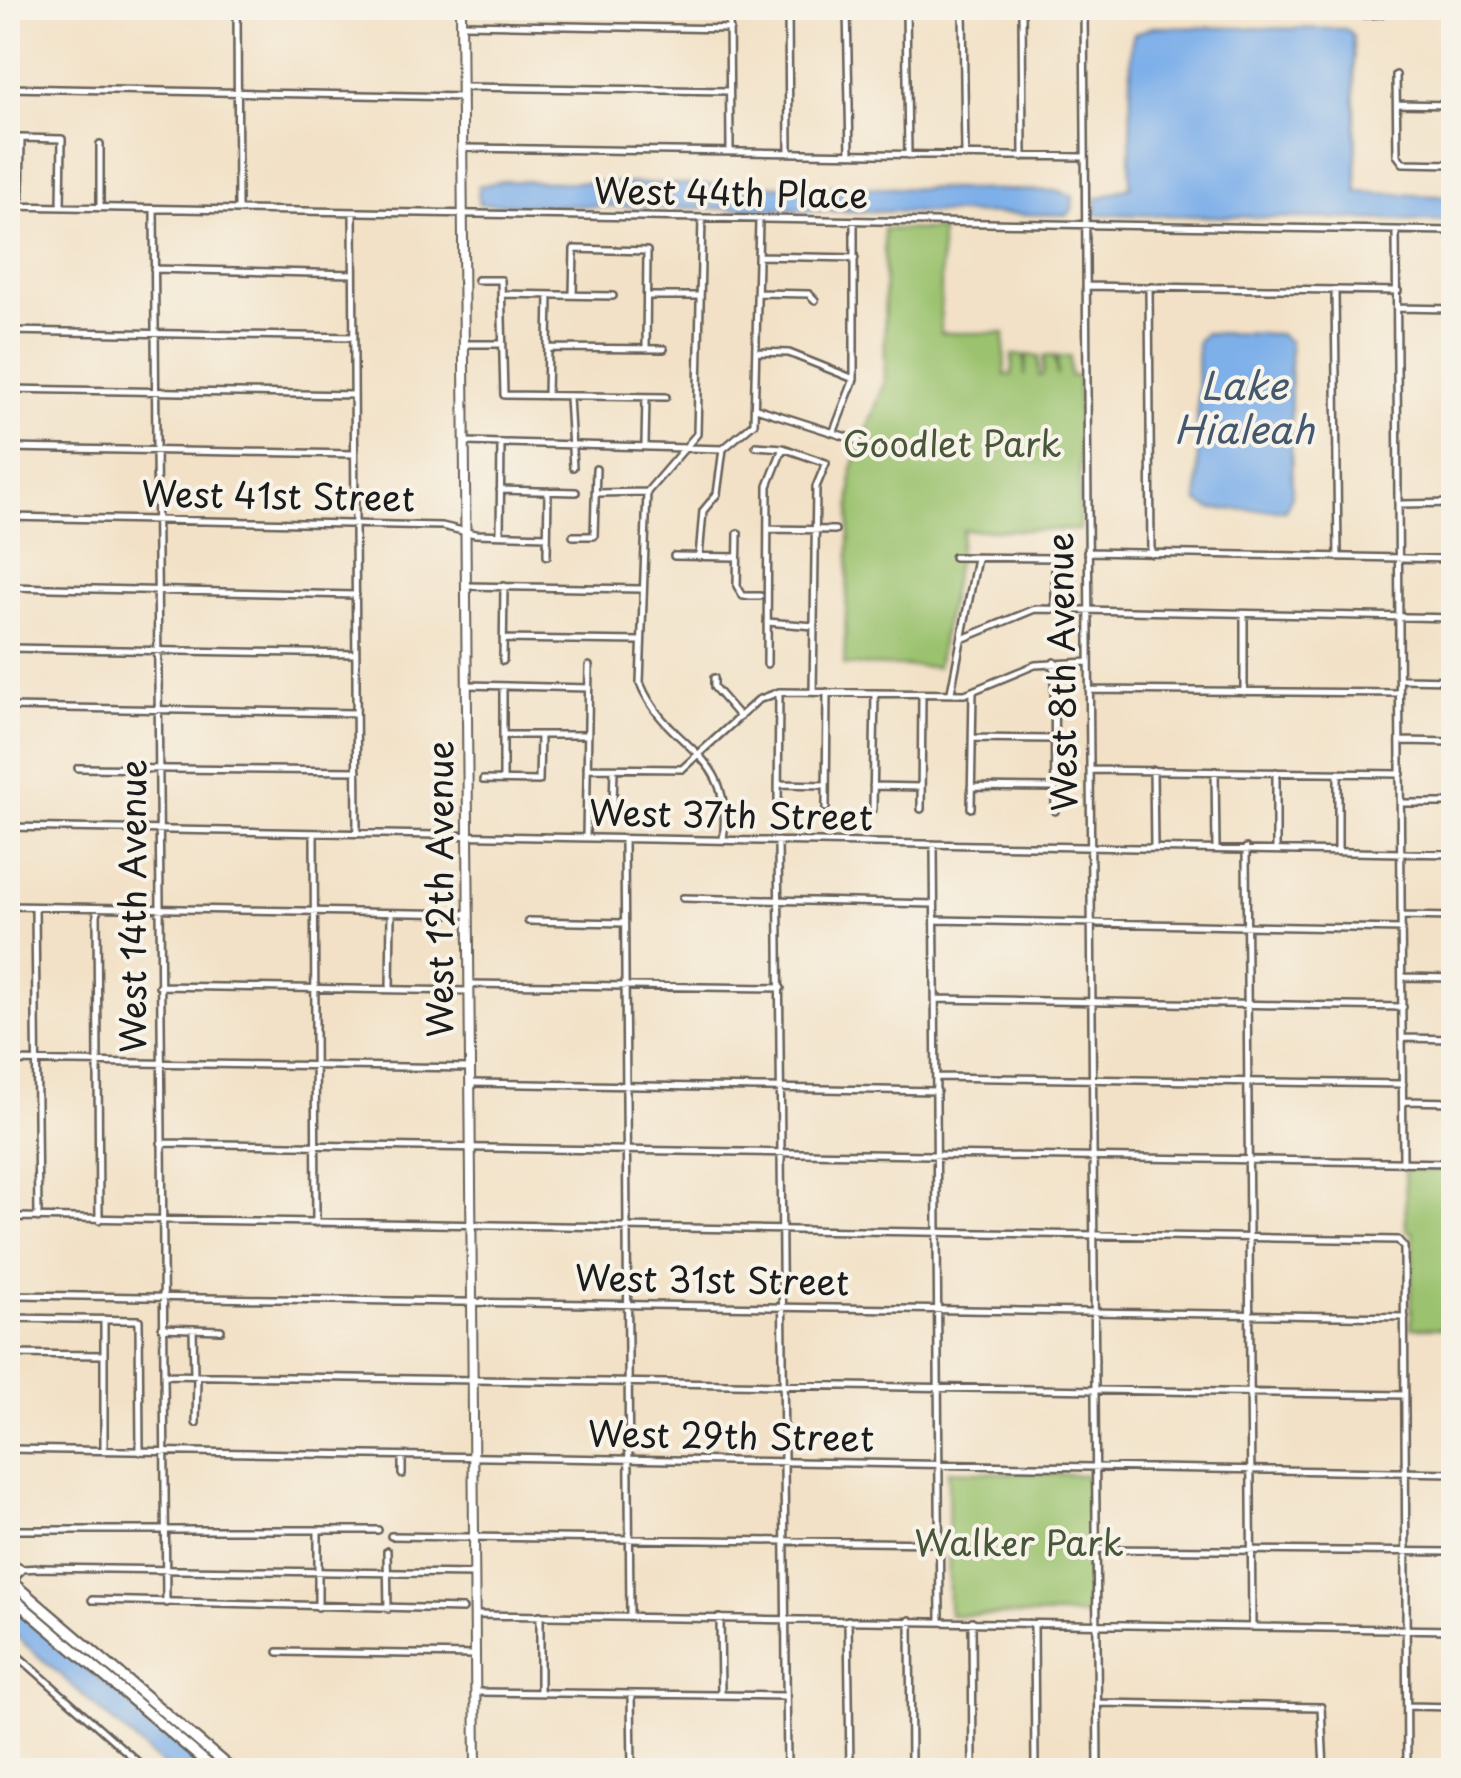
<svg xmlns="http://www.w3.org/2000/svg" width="1461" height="1778" font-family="'Playpen Sans',sans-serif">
  <rect width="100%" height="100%" fill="#f7f3e8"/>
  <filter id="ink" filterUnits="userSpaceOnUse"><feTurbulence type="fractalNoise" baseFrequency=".01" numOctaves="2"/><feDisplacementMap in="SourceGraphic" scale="20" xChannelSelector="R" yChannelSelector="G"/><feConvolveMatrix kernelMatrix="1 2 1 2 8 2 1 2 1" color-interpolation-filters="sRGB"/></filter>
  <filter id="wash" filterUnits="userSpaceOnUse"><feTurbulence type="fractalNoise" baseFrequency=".0048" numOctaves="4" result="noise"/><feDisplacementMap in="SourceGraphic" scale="40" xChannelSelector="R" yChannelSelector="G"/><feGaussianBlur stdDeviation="2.25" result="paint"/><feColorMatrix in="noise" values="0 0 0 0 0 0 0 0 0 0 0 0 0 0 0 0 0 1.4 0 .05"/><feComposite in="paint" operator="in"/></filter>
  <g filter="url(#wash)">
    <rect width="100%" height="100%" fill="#f2e1c6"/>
    <path fill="#9bc26e" stroke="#5c6f45" stroke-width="2.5" d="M884,229L941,230V333H1004L1005,375H1012V355H1024L1025,376L1027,355L1039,356V376L1043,375L1044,356H1055L1057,376L1058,356H1070V376H1078L1080,530H963L937,667L844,665L852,468L885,382Z
      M1405,1169L1453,1171V1328H1411L1413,1232L1406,1231Z
      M948,1471L1088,1475V1615H949Z"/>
    <path fill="#7dafe9" stroke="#4c6682" stroke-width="2.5" d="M1152,27L1346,29L1353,35L1357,192L1453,197V221L1096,214V199L1130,187L1131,45L1134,34Z
      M504,181L1058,191L1073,196L1072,210L1068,215L479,204L478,186Z
      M1205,333L1279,334L1290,342L1292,496L1285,510L1211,509L1198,502L1197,341Z
      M8,1601L208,1770H170L158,1761L8,1629Z"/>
  </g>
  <g filter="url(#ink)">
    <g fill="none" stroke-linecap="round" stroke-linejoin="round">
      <g stroke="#676158" stroke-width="10">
        <path id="minor" d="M237,8L238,209
          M729,8L730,152
          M788,8L789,153
          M847,8L850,154
          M906,8L908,155
          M963,8L965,156
          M1022,8L1023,157
          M1084,8L1098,1770
          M1194,8V12L1363,15L1381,14V8
          M463,24L730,29
          M1396,75L1397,155L1403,163L1454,164
          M463,87L729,91
          M8,88L463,97
          M1397,104L1454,105
          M463,148L1085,157
          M8,206L1454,231
          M20,206L21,138L62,139L61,206
          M100,208V144
          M154,209L166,1603
          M353,212L357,834
          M702,218L697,434L647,492L640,683C669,753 735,748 723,840
          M1396,231L1403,1163
          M758,256L855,258
          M154,269L353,274
          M477,280H501L504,395L666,397
          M1086,286L1398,291
          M1149,288L1151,554
          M1335,291L1338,557
          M759,293L809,294L815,300
          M501,294L613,296
          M573,295L574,249L647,251L646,349
          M647,296H699
          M1398,308L1454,309
          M8,331L354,337
          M465,344H501
          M548,348L664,349
          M757,352L789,353L854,379
          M8,389L354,395
          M547,396L549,295
          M569,397L573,467
          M756,408L859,441
          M834,431L854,379V221
          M466,442L723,449
          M645,444L646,397
          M756,446L783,448L826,463L816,487L813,692
          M8,448L354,454
          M500,490L576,492
          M597,493L647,492
          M1402,504L1454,503
          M8,517L442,526L475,534L547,536
          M768,529L835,530
          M738,533L737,586L743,596H760
          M500,535L501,443
          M573,536H594L596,469
          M1087,552L1454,559
          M547,556L548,491
          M674,556L737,557
          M699,557L703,511L717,494L723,449L754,423L759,220
          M954,557L1055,558
          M466,586L641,589
          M8,587L356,595
          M1055,610V538
          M1244,616V692
          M767,622L814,626
          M503,639L640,641
          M962,639L1035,609L1454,618
          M8,648L356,654
          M503,661L504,586
          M1054,662L1055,811
          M767,664L768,486L783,448
          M714,678V687L740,717
          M1402,679L1454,680
          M467,685L589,688
          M1089,690L1400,693
          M951,692L977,558
          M8,707L356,713
          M503,735H588
          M972,738L1054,739
          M1402,741L1454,742
          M78,768L357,771
          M587,768L682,769L758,700L779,692L965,694L1035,665L1089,662
          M1090,770L1401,774
          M1153,770L1154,847
          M1215,771L1216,848
          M483,780L539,781L540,735
          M503,780V686
          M778,784L825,785
          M873,786L920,787
          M971,787L1055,788
          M1402,803H1454
          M613,804L614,769
          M778,805L779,692
          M826,808L827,692
          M971,808L973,691
          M873,809L875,693
          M921,809L922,694
          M8,827L1454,854
          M314,833L316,1223
          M586,838L589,666
          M624,839L630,1616
          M778,841L787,1770
          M934,844L940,1621
          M1246,848L1252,1625
          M1276,849V772
          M1338,850V773
          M683,898L934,904
          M8,906L468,914
          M35,907L38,1218
          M97,908L99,1220
          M1402,916L1454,917
          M935,920L1402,929
          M528,921L624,923
          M1402,977L1454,978
          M469,984L781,988
          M159,986L469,991
          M390,990L391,913
          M936,999L1403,1007
          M1403,1038L1454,1039
          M8,1061L470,1068
          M936,1077L1403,1084
          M470,1083L937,1091
          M1403,1101L1454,1102
          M161,1143L1454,1163
          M1405,1317L18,1295L10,1287L9,1228L18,1217L1398,1240L1404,1247L1407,1770
          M104,1319V1451
          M162,1328L221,1330
          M193,1329L194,1375
          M1094,1337L1095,1362
          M104,1355L8,1354L9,1318L139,1320L140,1452
          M164,1375L1405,1395
          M196,1423L197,1376
          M8,1449L1454,1473
          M402,1457V1474
          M8,1530H378
          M391,1536L940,1543
          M1097,1549L1454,1552
          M387,1551L388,1609
          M8,1561L22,1569
          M12,1583L22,1569L40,1568L475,1574
          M92,1600L463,1609
          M318,1607V1530
          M476,1615L1454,1630
          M540,1615V1692
          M720,1618L721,1695
          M848,1620L850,1770
          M910,1620L911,1770
          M972,1621L973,1770
          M1034,1624L1035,1770
          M8,1647L147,1770
          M278,1652L476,1655
          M476,1692L786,1696
          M631,1694L632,1770
          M1098,1703L1321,1707L1324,1770
          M1407,1706L1454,1707
          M477,1770H564"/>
      </g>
      <g stroke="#676158" stroke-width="12">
        <path id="major" d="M461,8L476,1770"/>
      </g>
      <g stroke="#676158" stroke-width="14">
        <path id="highway" d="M8,1579L232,1770
          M8,1594L215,1770"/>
      </g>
      <use href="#minor" stroke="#fff" stroke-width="5"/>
      <use href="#major" stroke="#fff" stroke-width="8"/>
      <use href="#highway" stroke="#fff" stroke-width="9"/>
    </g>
  </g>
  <g text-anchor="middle" stroke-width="8" stroke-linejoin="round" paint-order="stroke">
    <g font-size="35" fill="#1c1c1c" stroke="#f7f3e8">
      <text transform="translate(731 194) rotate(1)" y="12">West 44th Place</text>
      <text transform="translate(278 497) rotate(1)" y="12">West 41st Street</text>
      <text transform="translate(1063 672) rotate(-91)" y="12">West 8th Avenue</text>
      <text transform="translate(731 816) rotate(1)" y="12">West 37th Street</text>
      <text transform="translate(441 889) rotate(-90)" y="12">West 12th Avenue</text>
      <text transform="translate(134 906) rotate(-90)" y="12">West 14th Avenue</text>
      <text transform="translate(712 1281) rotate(1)" y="12">West 31st Street</text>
      <text transform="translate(731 1437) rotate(1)" y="12">West 29th Street</text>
    </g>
    <g font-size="35" fill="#485639" stroke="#f7f3e8">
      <text x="952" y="457">Goodlet Park</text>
      <text x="1019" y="1556">Walker Park</text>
    </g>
    <g font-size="38" font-style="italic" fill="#43576e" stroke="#f7f3e8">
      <text x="1244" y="400">Lake<tspan x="1244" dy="44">Hialeah</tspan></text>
    </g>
  </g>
  <rect width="1461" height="1778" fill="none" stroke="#f7f3e8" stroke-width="40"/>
</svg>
